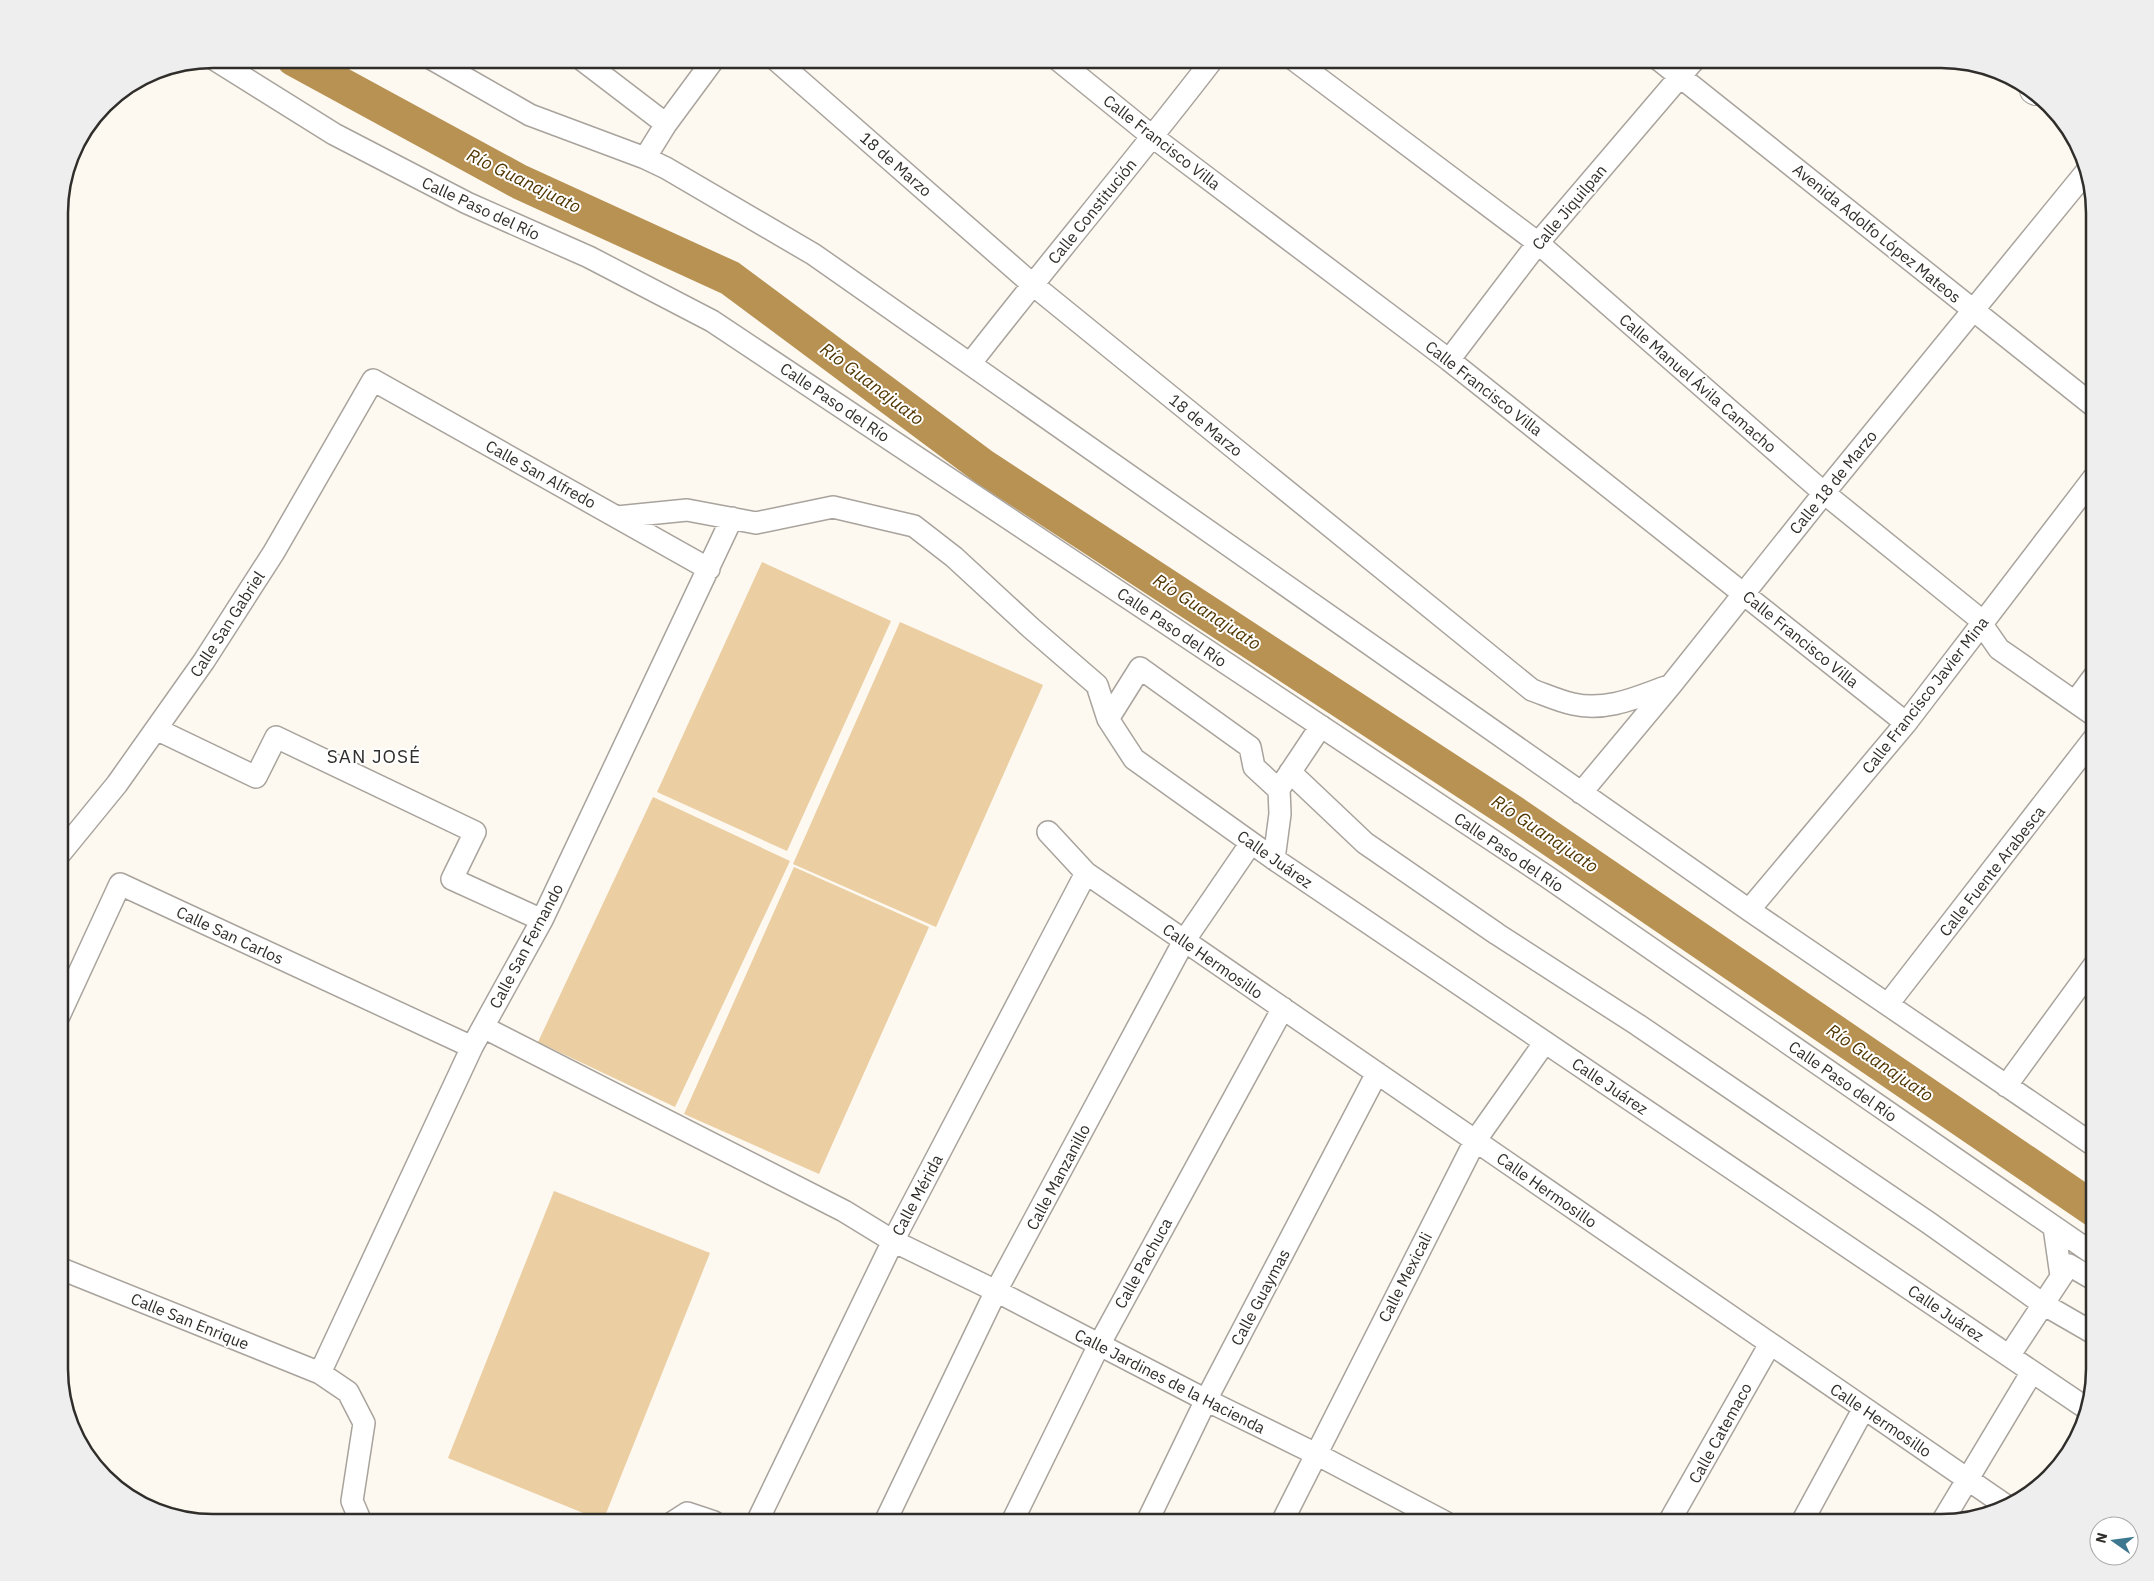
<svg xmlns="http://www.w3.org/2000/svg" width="2154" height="1581" font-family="'IBM Plex Sans',sans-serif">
  <rect width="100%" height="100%" fill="#fdf8f0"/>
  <path fill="#ebcea1" d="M762,562L891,621L787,851L657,792Z
    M900,622L1043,685L936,927L793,864Z
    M653,797L790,861L675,1107L538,1042Z
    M794,867L929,927L819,1174L684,1114Z
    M554,1191L710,1253L603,1521L448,1458Z"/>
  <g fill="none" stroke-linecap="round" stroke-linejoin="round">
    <path stroke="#b89253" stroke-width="35" d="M294,59L520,182L730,278L984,467L1512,812L2095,1210"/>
    <g stroke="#a8a39c" stroke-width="24">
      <path id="street" d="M214,59L334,134L467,203L589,257L712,321L1546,876L2095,1255
        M432,59L530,115L645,158L666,168L813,254L1749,910L2095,1146
        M581,59L666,124
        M775,59L1032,284L1532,690C1546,695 1559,701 1573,704C1607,712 1640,696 1671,685
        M1057,59L1153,137L1449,360L1906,723
        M1293,59L1538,243L1824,493L1976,616L1999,649L2095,716
        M1658,59L2095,407
        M645,158L666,124L714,59
        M1449,360L1538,243L1695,59
        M970,364C1050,261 1134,162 1213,59
        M617,517L687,510L756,523L833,507L914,526L954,557L1031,628L1097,685L1108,719L1134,759L1274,859L2089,1410
        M2075,702L2095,675
        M1108,719L1140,668L1250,747L1254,767L1279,790
        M156,729L256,777L276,737L475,832L452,879L542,920
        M1290,772L1365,843L1497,934L1638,1025L1929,1223L2043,1304L2095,1334
        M1581,793L1671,685L1824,493L2086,172
        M1048,832L1086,873L2008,1507
        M59,855L117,784L204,661L274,552L373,380L709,569
        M1274,859L1280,814L1279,789L1321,726
        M1749,910L1906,723L2095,476
        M1888,1004L2095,737
        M59,1016L120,884L472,1047
        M483,1027L844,1211L893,1241L996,1291L1206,1400L1316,1454L1445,1522
        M2006,1086L2095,964
        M2054,1227L2061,1276
        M59,1268L320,1373L348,1392L364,1423L352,1501L361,1522
        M2009,1356L2069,1265L2095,1280
        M320,1373L472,1047L542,920L732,518
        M673,1522L687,1513L714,1522
        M757,1522L893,1241L1086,873
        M885,1522L996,1291L1184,941L1251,843
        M1012,1522L1099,1345L1283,1008
        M1147,1522L1206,1400L1377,1073
        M1282,1522L1475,1141L1545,1042
        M1669,1522L1770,1344
        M1802,1522L1864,1408
        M1942,1522L2032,1372"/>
    </g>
    <g stroke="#a8a39c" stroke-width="30">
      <path id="secondary" d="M2034,90L2036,91"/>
    </g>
    <use href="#street" stroke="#fff" stroke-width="21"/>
    <use href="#secondary" stroke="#fff" stroke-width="28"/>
  </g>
  <g text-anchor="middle" stroke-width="4" stroke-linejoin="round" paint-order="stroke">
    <g font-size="16" fill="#302e2b" stroke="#fff">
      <text transform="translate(1162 142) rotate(38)" y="6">Calle Francisco Villa</text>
      <text transform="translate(896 164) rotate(41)" y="6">18 de Marzo</text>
      <text transform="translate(1569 207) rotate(-50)" y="6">Calle Jiquilpan</text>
      <text transform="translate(481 208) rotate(25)" y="6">Calle Paso del Río</text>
      <text transform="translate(1092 211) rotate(-51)" y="6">Calle Constitución</text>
      <text transform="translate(1877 233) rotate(39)" y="6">Avenida Adolfo López Mateos</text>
      <text transform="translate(1698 383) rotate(41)" y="6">Calle Manuel Ávila Camacho</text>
      <text transform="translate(1484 388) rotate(38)" y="6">Calle Francisco Villa</text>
      <text transform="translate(835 402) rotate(34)" y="6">Calle Paso del Río</text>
      <text transform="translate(1206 425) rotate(39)" y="6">18 de Marzo</text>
      <text transform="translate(541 474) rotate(29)" y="6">Calle San Alfredo</text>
      <text transform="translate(1833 482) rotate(-51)" y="6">Calle 18 de Marzo</text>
      <text transform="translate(227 624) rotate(-57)" y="6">Calle San Gabriel</text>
      <text transform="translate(1172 627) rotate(34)" y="6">Calle Paso del Río</text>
      <text transform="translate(1801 639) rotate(39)" y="6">Calle Francisco Villa</text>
      <text transform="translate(1925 695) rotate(-52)" y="6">Calle Francisco Javier Mina</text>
      <text transform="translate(1509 852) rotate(34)" y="6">Calle Paso del Río</text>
      <text transform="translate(1275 859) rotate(35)" y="6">Calle Juárez</text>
      <text transform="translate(1992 871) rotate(-52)" y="6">Calle Fuente Arabesca</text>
      <text transform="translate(230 935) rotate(25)" y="6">Calle San Carlos</text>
      <text transform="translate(526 946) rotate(-62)" y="6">Calle San Fernando</text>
      <text transform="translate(1213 961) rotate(35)" y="6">Calle Hermosillo</text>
      <text transform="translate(1843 1081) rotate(35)" y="6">Calle Paso del Río</text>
      <text transform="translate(1610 1086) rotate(34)" y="6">Calle Juárez</text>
      <text transform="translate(1058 1177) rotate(-62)" y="6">Calle Manzanillo</text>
      <text transform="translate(1547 1190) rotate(35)" y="6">Calle Hermosillo</text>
      <text transform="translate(917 1195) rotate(-62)" y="6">Calle Mérida</text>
      <text transform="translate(1143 1263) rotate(-61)" y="6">Calle Pachuca</text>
      <text transform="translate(1405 1277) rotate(-63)" y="6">Calle Mexicali</text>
      <text transform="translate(1260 1297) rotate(-62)" y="6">Calle Guaymas</text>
      <text transform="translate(1946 1313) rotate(34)" y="6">Calle Juárez</text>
      <text transform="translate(190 1321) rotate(22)" y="6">Calle San Enrique</text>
      <text transform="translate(1170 1381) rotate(27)" y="6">Calle Jardines de la Hacienda</text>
      <text transform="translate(1881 1420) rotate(34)" y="6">Calle Hermosillo</text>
      <text transform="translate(1720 1433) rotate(-61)" y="6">Calle Catemaco</text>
    </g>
    <g font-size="18" font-style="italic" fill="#503600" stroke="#fff">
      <text transform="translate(524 181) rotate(26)" y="6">Río Guanajuato</text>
      <text transform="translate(872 384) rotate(37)" y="6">Río Guanajuato</text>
      <text transform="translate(1207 612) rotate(33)" y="6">Río Guanajuato</text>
      <text transform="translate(1545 834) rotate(34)" y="6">Río Guanajuato</text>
      <text transform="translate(1880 1063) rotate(34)" y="6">Río Guanajuato</text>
    </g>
    <g font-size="19" letter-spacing="1" fill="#302e2b" stroke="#fff">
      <text x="374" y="763">SAN JOSÉ</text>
    </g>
  </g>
  <path d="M0 0H2154V1581H0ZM213 68H1941A145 145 0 0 1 2086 213V1369A145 145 0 0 1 1941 1514H213A145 145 0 0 1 68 1369V213A145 145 0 0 1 213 68Z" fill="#eee" fill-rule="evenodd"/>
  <path fill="none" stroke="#302e2b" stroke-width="2.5" d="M213 68H1941A145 145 0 0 1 2086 213V1369A145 145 0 0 1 1941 1514H213A145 145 0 0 1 68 1369V213A145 145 0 0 1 213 68Z"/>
  <g transform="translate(2114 1541) rotate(284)"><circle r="24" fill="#ffffff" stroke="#acabaa"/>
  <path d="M0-4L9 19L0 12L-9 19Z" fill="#3d7790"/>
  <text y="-8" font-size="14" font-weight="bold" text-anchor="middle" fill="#302e2b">N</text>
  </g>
</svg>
